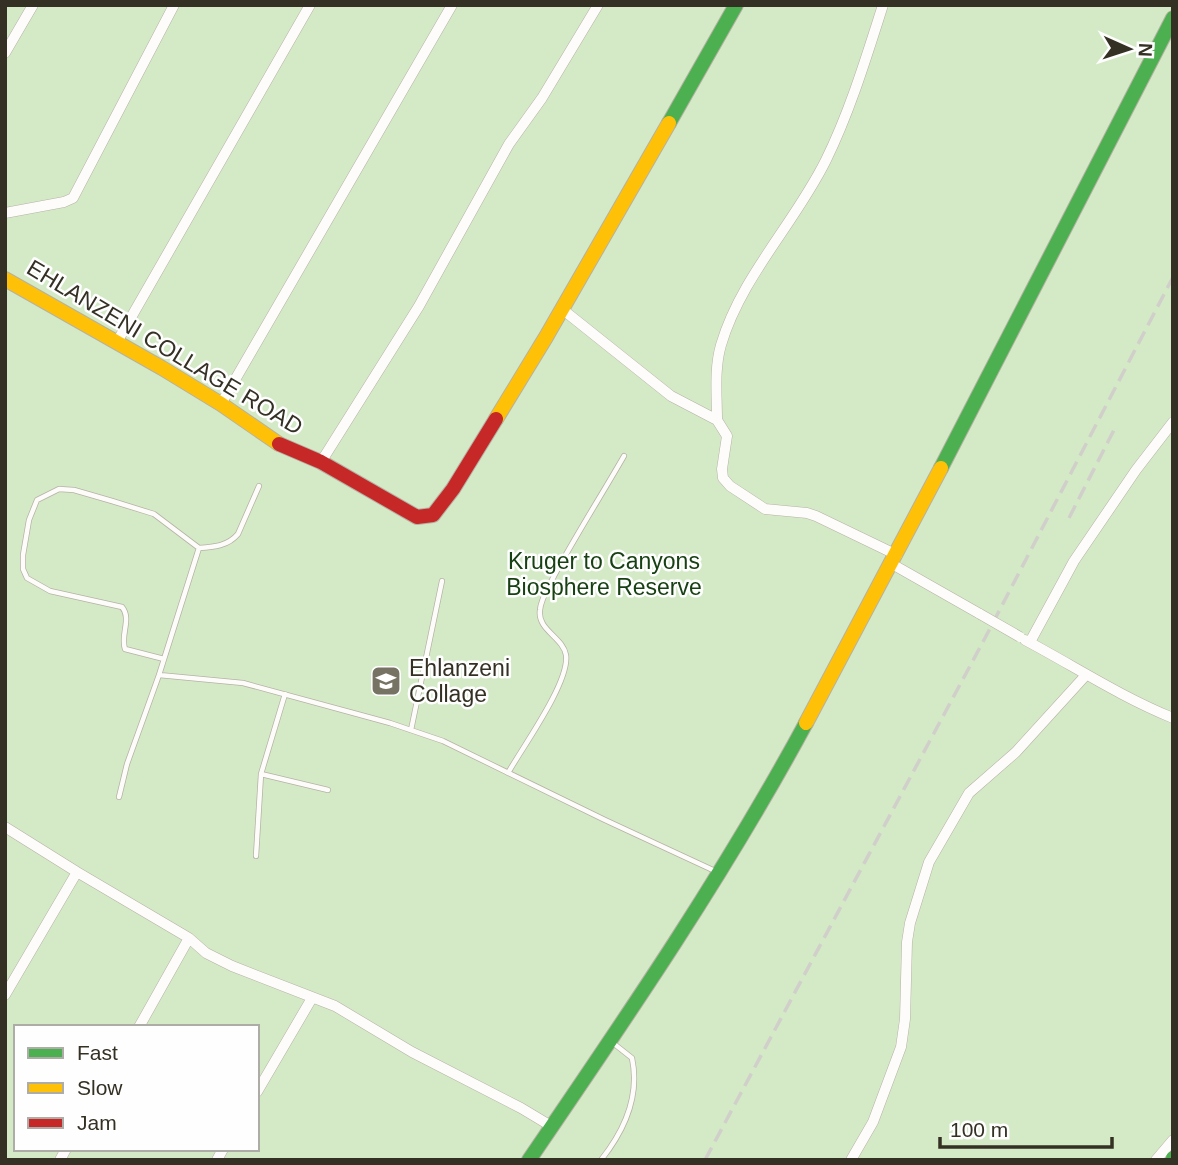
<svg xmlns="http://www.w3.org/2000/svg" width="1178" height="1165" font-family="Helvetica,sans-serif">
  <rect width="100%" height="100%" fill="#f1ecdb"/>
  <path fill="#d4eac7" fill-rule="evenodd" d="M5,5H1173V1160H5ZM16,1027H257V1149H16Z"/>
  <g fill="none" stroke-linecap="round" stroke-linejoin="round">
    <g stroke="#b6b1a4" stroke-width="6">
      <path id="lane" d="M164,659L125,649C120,635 132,619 122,607L50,591L27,578L23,569V555L29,520L37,500L59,489L74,490L112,501L154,514L199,548C214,547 228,546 238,534L259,486
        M159,675L243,683L390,723L443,741L605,820L715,871
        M411,730L442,581
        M508,773C522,748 570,682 566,655C563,637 537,630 540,610C541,598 549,587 554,576C576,535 601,496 624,456
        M261,774L328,790
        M119,797L127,764L159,675L199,548
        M256,856L261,774L285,694
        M601,1160C625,1130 640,1096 632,1058L613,1043"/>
    </g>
    <g stroke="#b6b1a4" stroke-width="11">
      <path id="street" d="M5,53L33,5
        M5,213L64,202L73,198L174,5
        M562,309L671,396L717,420L727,436L722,469L723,478L730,486L765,509L807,513L816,516L897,555
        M117,342L310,5
        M221,404L452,5
        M717,420C717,395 714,369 721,345C741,277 795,223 826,160C850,111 866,58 883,5
        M321,462L419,306L509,144L542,98L598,5
        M892,564L980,614
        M1025,640C1074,666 1121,697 1173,718
        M1030,642L1074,561L1136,470L1173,422
        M5,827L77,872L189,938L206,953L232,966L335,1006L412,1052L521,1108L551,1126
        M5,995L77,872
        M139,1027L189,938
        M257,1092L312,998
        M60,1160L66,1149
        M217,1160L223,1149
        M851,1160L873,1122L901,1047L905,1019L907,942L910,923L929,862L969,793L1016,752L1086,675
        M1156,1160L1173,1140"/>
    </g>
    <g stroke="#b6b1a4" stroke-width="16">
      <path id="fast" d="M669,123L736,5
        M941,468L1173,18
        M1173,1158V1160
        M529,1160C626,1018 724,875 806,723"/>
    </g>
    <g stroke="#b6b1a4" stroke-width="16">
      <path id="slow" d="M5,279L162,368L221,404L279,444
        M496,419L546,337L669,123
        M806,723L941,468"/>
    </g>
    <g stroke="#b6b1a4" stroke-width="16">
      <path id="jam" d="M279,444L321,462L417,517L433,515L453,489L496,419"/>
    </g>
    <use href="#lane" stroke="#fdfcfa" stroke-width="4.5"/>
    <use href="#street" stroke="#fdfcfa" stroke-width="10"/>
    <use href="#fast" stroke="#4caf50" stroke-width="14"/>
    <use href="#slow" stroke="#ffc107" stroke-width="14"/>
    <use href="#jam" stroke="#c62828" stroke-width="14"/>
    <path stroke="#d1cfca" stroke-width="3.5" stroke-dasharray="14 7" stroke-linecap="butt" d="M1069,518L1116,426
      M705,1160L985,638L1173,277"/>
    <g stroke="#b6b1a4" stroke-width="11" stroke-linecap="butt">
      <path id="street-bridge" d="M980,614L1020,637"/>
    </g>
    <use href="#street-bridge" stroke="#fdfcfa" stroke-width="10"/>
  </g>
  <defs>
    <g id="university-square" transform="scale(1.575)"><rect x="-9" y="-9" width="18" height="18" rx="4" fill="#767264" stroke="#fefefe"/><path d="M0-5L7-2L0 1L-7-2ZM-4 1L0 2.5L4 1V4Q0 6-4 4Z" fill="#fff"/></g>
  </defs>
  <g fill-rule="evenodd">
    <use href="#university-square" x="386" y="681"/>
  </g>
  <g text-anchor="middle" stroke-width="5" stroke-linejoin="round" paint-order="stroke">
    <g font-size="23" fill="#343024" stroke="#fefefe">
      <text transform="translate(165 347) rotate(31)" y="8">EHLANZENI COLLAGE ROAD</text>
    </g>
    <g font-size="23" fill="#184113" stroke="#fefefe">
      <text x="604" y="569">Kruger to Canyons<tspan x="604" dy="26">Biosphere Reserve</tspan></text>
    </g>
    <g font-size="23" fill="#343024" stroke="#fefefe" text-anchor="start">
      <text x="409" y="676">Ehlanzeni<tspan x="409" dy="26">Collage</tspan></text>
    </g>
  </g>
  <rect width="1178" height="1165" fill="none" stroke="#343024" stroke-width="14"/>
  <rect x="14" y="1025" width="245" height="126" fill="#fefefe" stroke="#adaca7" stroke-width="2"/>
  <rect x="28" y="1048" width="35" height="10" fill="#4caf50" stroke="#adaca7" stroke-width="2"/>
  <text x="77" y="1060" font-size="21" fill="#343024">Fast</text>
  <rect x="28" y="1083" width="35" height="10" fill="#ffc107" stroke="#adaca7" stroke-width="2"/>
  <text x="77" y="1095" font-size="21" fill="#343024">Slow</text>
  <rect x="28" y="1118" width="35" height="10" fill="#c62828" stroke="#adaca7" stroke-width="2"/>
  <text x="77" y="1130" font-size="21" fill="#343024">Jam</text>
  <g transform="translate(1129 49) rotate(93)" stroke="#fefefe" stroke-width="5" paint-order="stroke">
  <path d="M0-5L12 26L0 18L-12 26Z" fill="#343024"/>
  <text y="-10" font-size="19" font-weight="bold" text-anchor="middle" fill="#343024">N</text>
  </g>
  <path d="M940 1137v10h172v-10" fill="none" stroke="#343024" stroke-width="3.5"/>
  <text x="950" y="1137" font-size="21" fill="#343024" stroke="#fefefe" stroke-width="5" paint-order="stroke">100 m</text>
</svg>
